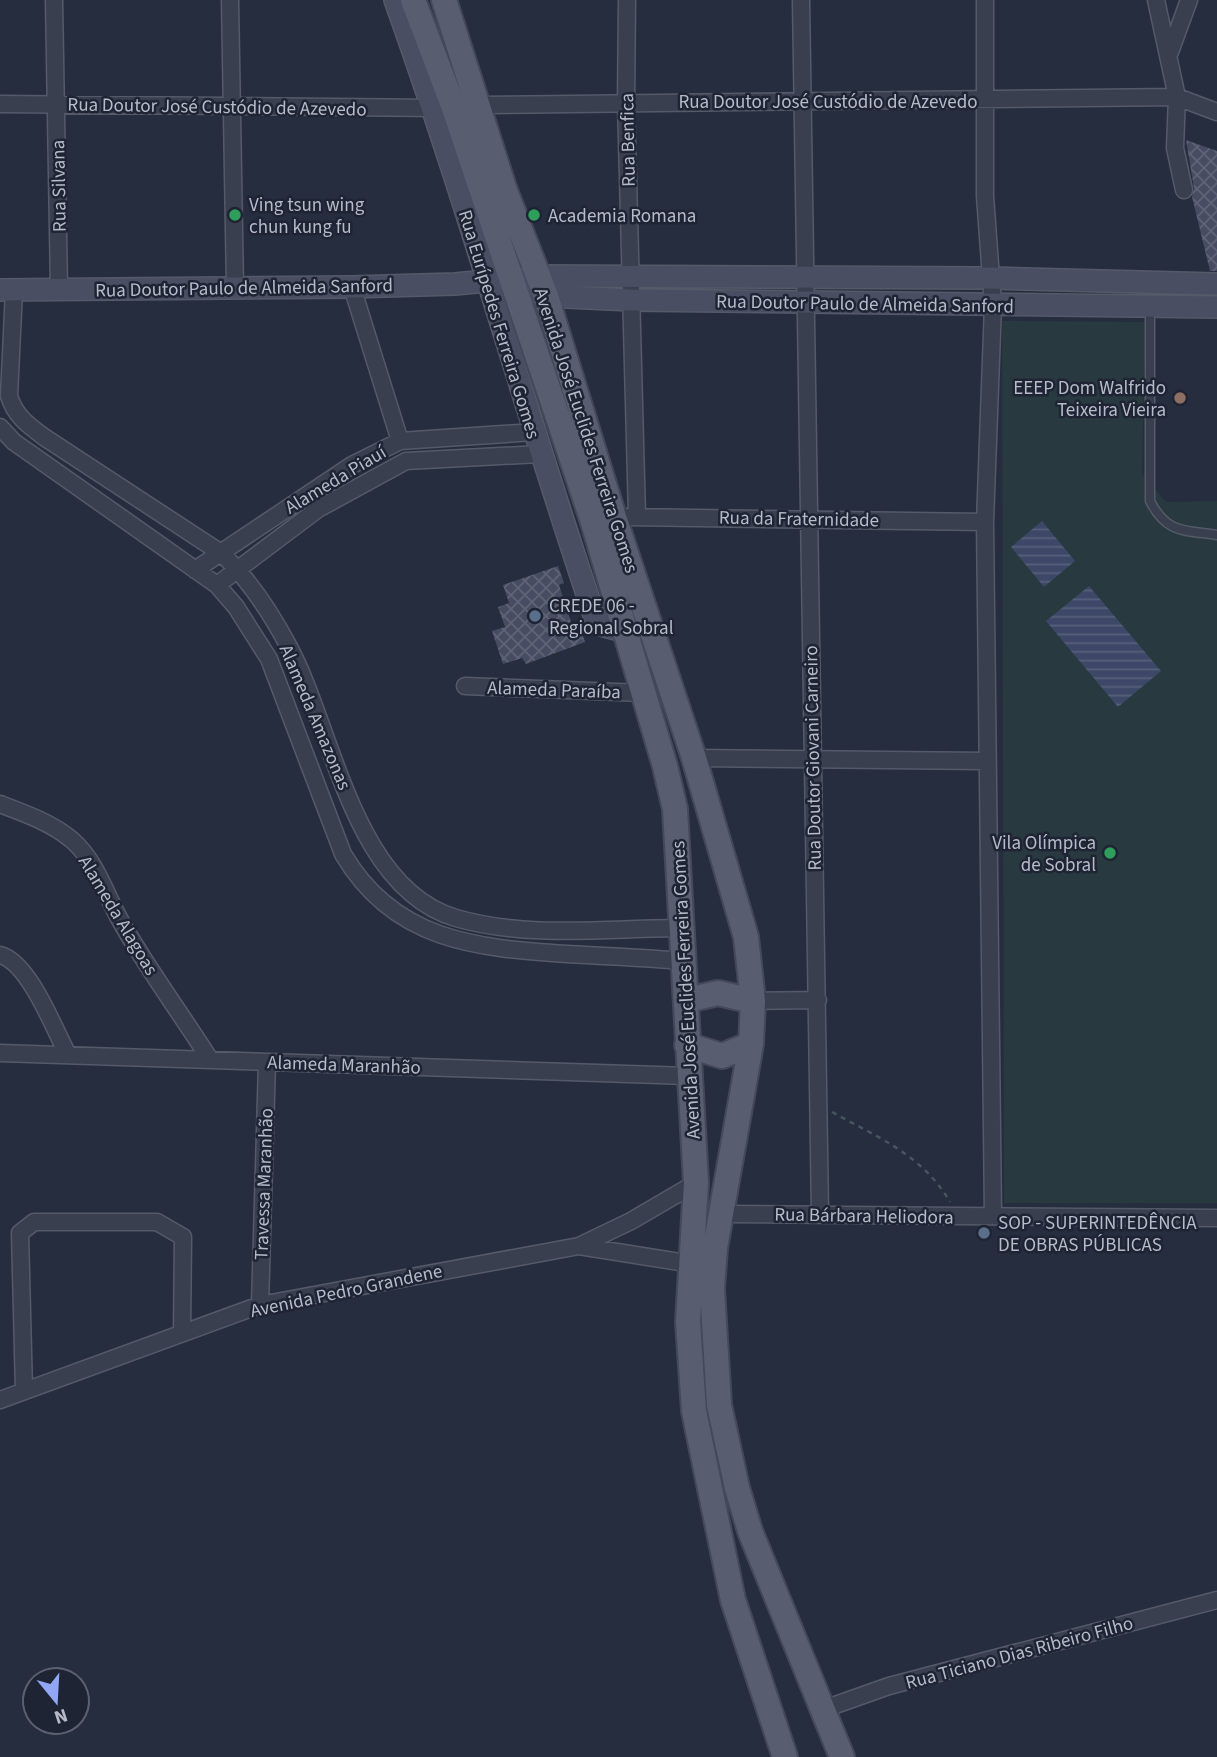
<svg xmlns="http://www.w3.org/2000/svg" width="1217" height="1757" font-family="'Source Sans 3',sans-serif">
  <defs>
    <pattern id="water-rules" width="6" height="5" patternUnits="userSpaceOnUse" patternTransform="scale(1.75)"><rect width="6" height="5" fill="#3d4767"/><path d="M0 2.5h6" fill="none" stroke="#57607b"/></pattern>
    <pattern id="building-cross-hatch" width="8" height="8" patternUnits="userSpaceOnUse" patternTransform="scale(1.75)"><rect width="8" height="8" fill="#464c61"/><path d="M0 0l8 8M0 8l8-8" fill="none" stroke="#5e6476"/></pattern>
  </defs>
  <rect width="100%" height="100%" fill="#262d3f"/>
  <path fill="#283940" d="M1002,321L1145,322L1142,474L1166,502L1217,501V1203H1004Z"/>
  <path fill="url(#water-rules)" d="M1042,521L1075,561L1044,587L1011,547Z
    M1089,586L1161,671L1118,707L1046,621Z"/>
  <path fill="url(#building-cross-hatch)" d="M1186,140L1217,151V271H1210L1192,197L1194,188Z
    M558,566L564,583L559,585L572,625L580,627L585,642L526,664L522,658L503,664L492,631L505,627L498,607L509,603L503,585Z"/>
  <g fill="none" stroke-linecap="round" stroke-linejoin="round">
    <g stroke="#555a69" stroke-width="11">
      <path id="lane" d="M1150,307V501C1167,534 1184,530 1217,535"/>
    </g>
    <g stroke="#555a69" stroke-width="19">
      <path id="street" d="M54,0L59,289
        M230,0L235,288
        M627,0L626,103L637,516
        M801,0L820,1213
        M985,0V196L993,305L985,522L993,1216
        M1156,0L1177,97L1175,148L1184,190
        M1170,52L1189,0
        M0,104L442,108
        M480,105L1177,97L1217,112
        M352,287L400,441
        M14,290L9,396C15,416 28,425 44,437L221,553C249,579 271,613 289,647C333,729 353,888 456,918C528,939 609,928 683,928
        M0,427L14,442L217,585L236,607L269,659L343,854C394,941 476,948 567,954C606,956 645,958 685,961
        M627,517L985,522
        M195,570L352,465L400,441L534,432
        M217,585L318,509L406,461L540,454
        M465,686L643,693
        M694,758L987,761
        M0,804C24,813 52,823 72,840C99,864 106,898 124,927C150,972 181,1014 209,1058
        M0,955C29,962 54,1029 68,1055
        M753,1001L818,1000
        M0,1053L688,1076
        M721,1214L1217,1218
        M579,1246L692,1264
        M260,1305L267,1062
        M24,1391L20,1233L34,1222H157L183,1237L182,1333
        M0,1400L260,1305L579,1246L631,1221L696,1183
        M824,1709L889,1686L1217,1600"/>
    </g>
    <g stroke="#555a69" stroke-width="24">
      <path id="secondary" d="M395,0C468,204 526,413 595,618L604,626L623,631
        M0,290L352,287L455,284L539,276L989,278L1217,284
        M530,293L546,296L631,300L1217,307"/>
    </g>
    <g stroke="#444858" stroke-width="28">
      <path id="primary" d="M413,0L454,108L593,522L665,766L675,809L696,1183L688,1322L694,1411L733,1600L785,1757
        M444,0L504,188L546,296L614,517L694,758L746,937L753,1001L751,1044L715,1248L712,1288L719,1405L737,1488L750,1531L842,1757
        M687,1000L718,993L753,1001
        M687,1045L722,1056L751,1044"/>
    </g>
    <path stroke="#46565d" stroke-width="2.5" stroke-dasharray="5 5" stroke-linecap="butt" d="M832,1112C877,1137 923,1155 950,1202"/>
    <use href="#lane" stroke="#3a3f4f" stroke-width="8"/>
    <use href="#street" stroke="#3a3f4f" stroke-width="16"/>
    <use href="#secondary" stroke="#494e62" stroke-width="21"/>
    <use href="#primary" stroke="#585e6f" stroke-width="24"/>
  </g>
  <g fill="#2e9e5b" stroke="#1f2434" stroke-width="2.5">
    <circle cx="235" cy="215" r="7"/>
    <circle cx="534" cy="215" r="7"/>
    <circle cx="1110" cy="853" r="7"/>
  </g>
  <circle fill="#8d6e63" stroke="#1f2434" stroke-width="2.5" cx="1180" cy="398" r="7"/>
  <g fill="#5c6f8a" stroke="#1f2434" stroke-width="2.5">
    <circle cx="535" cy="616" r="7"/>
    <circle cx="984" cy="1233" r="7"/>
  </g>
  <g text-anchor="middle" stroke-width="5" stroke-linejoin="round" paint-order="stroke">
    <g font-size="19" fill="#b7bbc9" stroke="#1f2434">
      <text x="828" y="108">Rua Doutor José Custódio de Azevedo</text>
      <text transform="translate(217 106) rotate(1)" y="7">Rua Doutor José Custódio de Azevedo</text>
      <text transform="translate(627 140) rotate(-91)" y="7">Rua Benfica</text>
      <text transform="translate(58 186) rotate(-91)" y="7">Rua Silvana</text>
      <text transform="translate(244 287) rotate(-1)" y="7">Rua Doutor Paulo de Almeida Sanford</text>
      <text transform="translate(865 303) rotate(1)" y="7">Rua Doutor Paulo de Almeida Sanford</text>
      <text transform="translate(500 324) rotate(73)" y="7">Rua Eurípedes Ferreira Gomes</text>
      <text transform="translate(587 430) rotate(72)" y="7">Avenida José Euclides Ferreira Gomes</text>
      <text transform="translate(335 479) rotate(-31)" y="7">Alameda Piauí</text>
      <text transform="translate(799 518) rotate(1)" y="7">Rua da Fraternidade</text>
      <text transform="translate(554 689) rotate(2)" y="7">Alameda Paraíba</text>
      <text transform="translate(316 717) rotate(67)" y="7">Alameda Amazonas</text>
      <text transform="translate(812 758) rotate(-91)" y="7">Rua Doutor Giovani Carneiro</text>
      <text transform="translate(119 915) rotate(59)" y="7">Alameda Alagoas</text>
      <text transform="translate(685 990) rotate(-93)" y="7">Avenida José Euclides Ferreira Gomes</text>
      <text transform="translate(344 1064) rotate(2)" y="7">Alameda Maranhão</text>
      <text transform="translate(263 1184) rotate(-88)" y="7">Travessa Maranhão</text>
      <text transform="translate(864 1215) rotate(1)" y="7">Rua Bárbara Heliodora</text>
      <text transform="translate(346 1290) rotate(-12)" y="7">Avenida Pedro Grandene</text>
      <text transform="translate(1019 1652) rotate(-15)" y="7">Rua Ticiano Dias Ribeiro Filho</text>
    </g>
    <g font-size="19" fill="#b7bbc9" stroke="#1f2434" text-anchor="start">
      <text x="249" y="211">Ving tsun wing<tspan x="249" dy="22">chun kung fu</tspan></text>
      <text x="548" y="222">Academia Romana</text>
      <text x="1166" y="394" text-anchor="end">EEEP Dom Walfrido<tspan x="1166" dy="22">Teixeira Vieira</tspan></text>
      <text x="549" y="612">CREDE 06 -<tspan x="549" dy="22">Regional Sobral</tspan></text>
      <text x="1096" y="849" text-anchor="end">Vila Olímpica<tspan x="1096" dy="22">de Sobral</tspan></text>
      <text x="998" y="1229">SOP - SUPERINTEDÊNCIA<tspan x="998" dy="22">DE OBRAS PÚBLICAS</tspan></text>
    </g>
  </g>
  <g transform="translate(56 1701) rotate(162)"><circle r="33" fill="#1f2434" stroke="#5c6070" stroke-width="2"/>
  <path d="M0-5L12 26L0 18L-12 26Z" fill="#92a7f4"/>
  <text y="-10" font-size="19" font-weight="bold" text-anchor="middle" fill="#b7bbc9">N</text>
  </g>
</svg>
